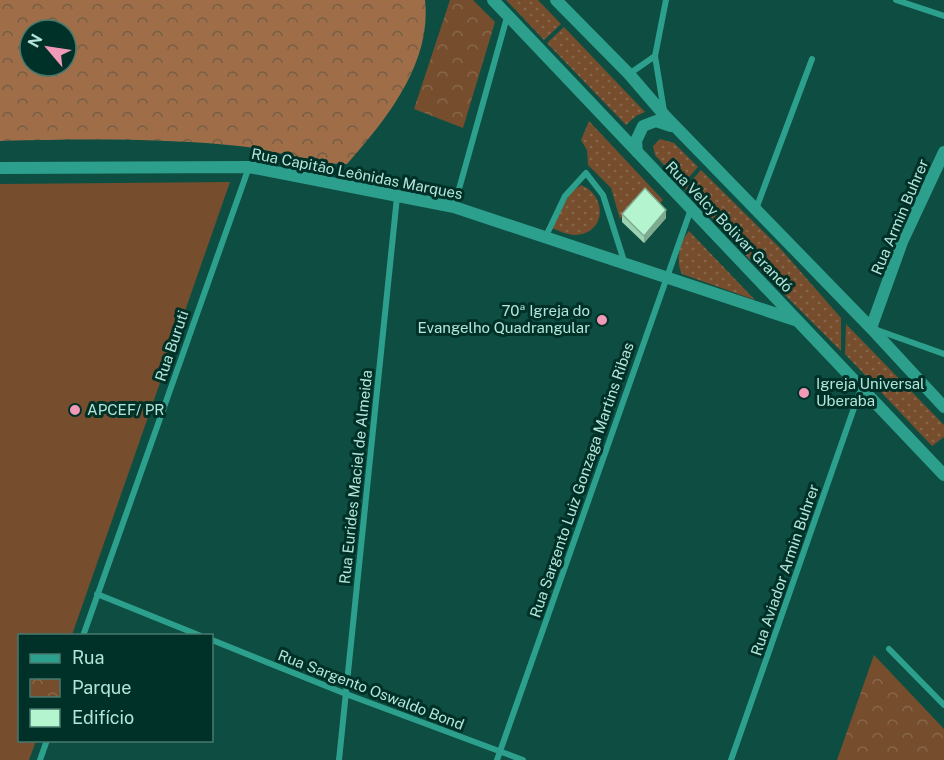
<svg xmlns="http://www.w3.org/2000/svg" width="944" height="760" font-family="'Public Sans',sans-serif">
  <defs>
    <pattern id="grass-dots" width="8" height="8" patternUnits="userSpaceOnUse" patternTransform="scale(1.5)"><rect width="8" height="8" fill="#764e2d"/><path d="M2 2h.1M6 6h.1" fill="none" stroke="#87674b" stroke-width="1.8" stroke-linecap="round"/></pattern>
    <pattern id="forest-crowns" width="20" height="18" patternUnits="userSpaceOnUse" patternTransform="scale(1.5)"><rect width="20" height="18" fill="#9f6e48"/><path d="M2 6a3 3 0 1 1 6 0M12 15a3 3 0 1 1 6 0" fill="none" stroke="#755e45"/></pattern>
    <pattern id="park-crowns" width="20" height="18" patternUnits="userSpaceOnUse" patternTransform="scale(1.5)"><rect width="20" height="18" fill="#764e2d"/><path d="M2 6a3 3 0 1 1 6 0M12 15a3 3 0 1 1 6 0" fill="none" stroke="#87674b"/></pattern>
  </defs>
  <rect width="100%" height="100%" fill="#0e4d42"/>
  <path fill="url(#grass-dots)" d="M506,0H538L561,24L544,40Z
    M564,27L645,112L636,116L626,125L547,43Z
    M589,121L663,200L660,203L645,191L620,219L611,188L588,165L587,150L581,140Z
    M660,139L674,143L698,167L682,185L655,155L653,146Z
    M701,170L779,247L841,318V351L753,263L685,188Z
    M581,185C608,196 606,234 575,235C568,235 559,231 552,228L570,193Z
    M689,231L755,300L682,274C675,261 680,242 689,231Z
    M846,324L944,425V437L932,446L845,354Z"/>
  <path fill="url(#forest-crowns)" fill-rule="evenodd" d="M0,0H425C432,63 387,119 347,164C310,164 275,149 239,146C159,138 80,139 0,141ZM30,30H66V66H30Z"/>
  <path fill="url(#park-crowns)" d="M450,0H473L495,22L463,128L414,109Z
    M874,655L944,729V760H837Z"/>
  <path fill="#764e2d" d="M230,182L72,635L20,636V740L36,741L29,760H0V184Z"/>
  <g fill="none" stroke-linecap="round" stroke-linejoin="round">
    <path stroke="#2ca08c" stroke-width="6" d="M896,0L944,16
      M629,74L655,56
      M664,111L655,56L666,0
      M454,207L507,17
      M756,209L812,59
      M545,238L565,196L586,173L603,195L625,264
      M877,330L944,354
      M97,594L201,636
      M83,636L249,167
      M212,640L346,694L523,760
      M889,649L944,705
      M40,760L47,740
      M339,760L397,197
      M497,760L691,209
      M731,760L861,388"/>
    <path stroke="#2ca08c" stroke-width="12" d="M493,0L944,475
      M556,0L629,74L666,117L871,328L944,407
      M637,152L636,141L643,126L656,121L671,126
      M0,168L249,167L454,207L798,321
      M871,328L902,242L944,152"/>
  </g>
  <path fill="#9bd2b1" d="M622,214L666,218L644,243L622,222Z"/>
  <path fill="#7eab90" d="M666,210V218L644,243V236Z"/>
  <path fill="#b4f4ce" stroke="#7eab90" stroke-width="1.5" d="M645,188L666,210L644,236L622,214Z"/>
  <g fill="#f09ab7" stroke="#003128" stroke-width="2">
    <circle cx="602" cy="320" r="6"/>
    <circle cx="804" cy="393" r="6"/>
    <circle cx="75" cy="410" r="6"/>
  </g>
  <g text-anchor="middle" stroke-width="6" stroke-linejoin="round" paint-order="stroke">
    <g font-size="15" fill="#b5e5d9" stroke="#003128">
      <text transform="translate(357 174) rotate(11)" y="5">Rua Capitão Leônidas Marques</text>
      <text transform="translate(900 217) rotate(-67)" y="5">Rua Armin Buhrer</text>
      <text transform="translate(729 227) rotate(46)" y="5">Rua Velcy Bolivar Grandó</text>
      <text transform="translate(172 346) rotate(-71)" y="5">Rua Buruti</text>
      <text transform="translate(356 477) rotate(-84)" y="5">Rua Eurides Maciel de Almeida</text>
      <text transform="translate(582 480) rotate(-71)" y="5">Rua Sargento Luiz Gonzaga Martins Ribas</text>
      <text transform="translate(785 570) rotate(-71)" y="5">Rua Aviador Armin Buhrer</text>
      <text transform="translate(371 690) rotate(21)" y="5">Rua Sargento Oswaldo Bond</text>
    </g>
    <g font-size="15" fill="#b5e5d9" stroke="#003128" text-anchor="start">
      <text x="590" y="316" text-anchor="end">70ª Igreja do<tspan x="590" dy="17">Evangelho Quadrangular</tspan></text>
      <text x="816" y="389">Igreja Universal<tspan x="816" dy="17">Uberaba</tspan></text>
      <text x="87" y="415">APCEF/ PR</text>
    </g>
  </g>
  <rect x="18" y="634" width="195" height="108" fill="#003128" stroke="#48796f" stroke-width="1.5"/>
  <rect x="30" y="654" width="30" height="9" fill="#2ca08c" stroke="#48796f" stroke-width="1.5"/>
  <text x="72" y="664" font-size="18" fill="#b5e5d9">Rua</text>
  <rect x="30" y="679" width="30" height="18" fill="url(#park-crowns)" stroke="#48796f" stroke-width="1.5"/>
  <text x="72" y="694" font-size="18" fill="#b5e5d9">Parque</text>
  <rect x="30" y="709" width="30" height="18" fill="#b4f4ce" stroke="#48796f" stroke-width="1.5"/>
  <text x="72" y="724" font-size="18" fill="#b5e5d9">Edifício</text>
  <g transform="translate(48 48) rotate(299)"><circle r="28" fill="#003128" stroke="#48796f" stroke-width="1.5"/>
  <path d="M0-4.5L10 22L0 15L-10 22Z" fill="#f09ab7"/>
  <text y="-9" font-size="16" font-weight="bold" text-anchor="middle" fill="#b5e5d9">N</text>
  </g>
</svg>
